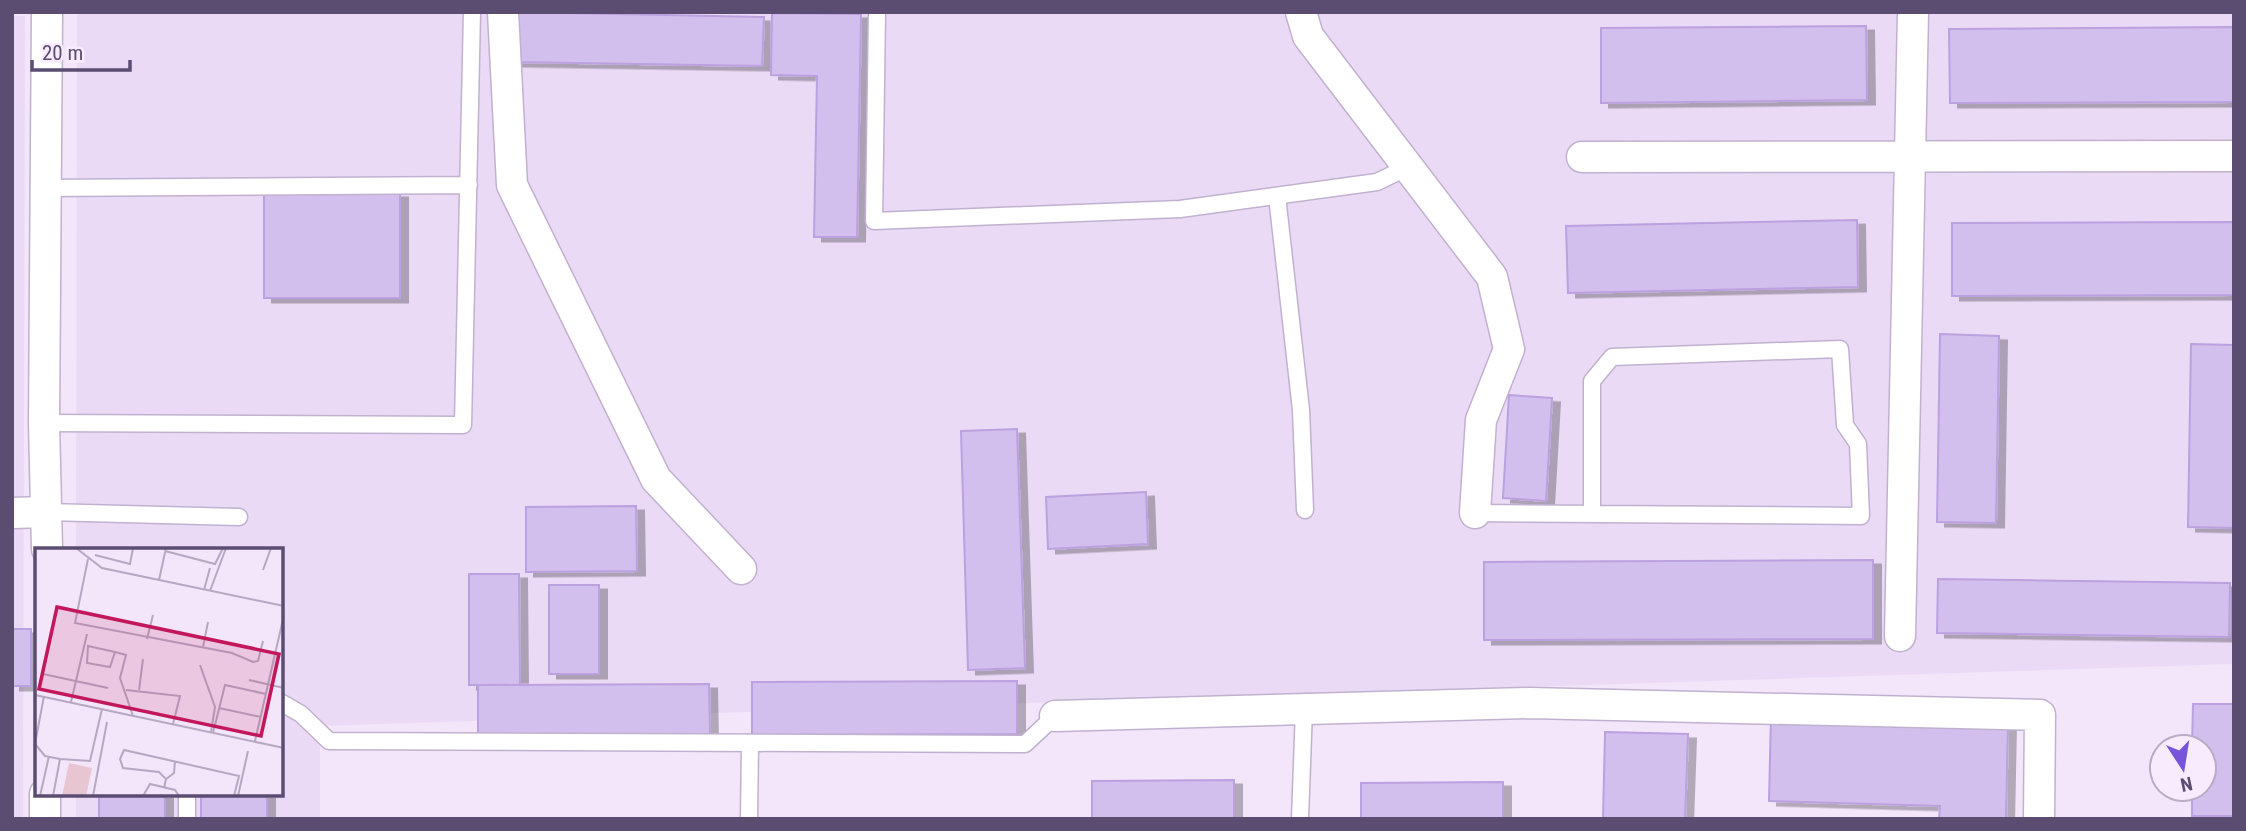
<svg xmlns="http://www.w3.org/2000/svg" width="2246" height="831" font-family="'Roboto Condensed',sans-serif">
  <defs>
    <filter id="shadow"><feDropShadow dx="8" dy="4.5" stdDeviation="0" flood-color="#0004"/></filter>
  </defs>
  <rect width="100%" height="100%" fill="#f3e5fa"/>
  <path fill="#ebdaf6" d="M77,12H2234V664L320,726V819H76V794H282V549H76Z
    M12,16H25L23,819H12Z"/>
  <path fill="#d3bfed" stroke="#bba1df" stroke-width="2" filter="url(#shadow)" d="M516,12L764,17L762,66L515,62Z
    M772,13L861,14L857,237H814L817,76L771,75Z
    M1866,26L1867,100L1601,103V28Z
    M2234,27V102L1950,103L1949,29Z
    M264,193H400V298H264Z
    M1857,220L1858,287L1568,293L1566,226Z
    M2234,222V295L1952,296V223Z
    M1940,334L1999,336L1996,523L1937,522Z
    M2191,344L2234,345V528L2188,527Z
    M1509,395L1552,398L1546,501L1503,498Z
    M1017,429L1025,668L968,670L961,431Z
    M1146,492L1148,544L1048,549L1046,497Z
    M636,506L637,571L526,572V507Z
    M1873,560V639L1484,640V562Z
    M469,574H519L520,685H469Z
    M1938,579L2230,583L2229,637L1937,633Z
    M549,585H599V674H549Z
    M12,629H31V686H12Z
    M1017,681V734L752,735V682Z
    M709,684L710,734L478,735V685Z
    M2193,704H2234V816H2192V789H2204V747H2192Z
    M1771,715L2008,721L2006,819H1939L1940,806L1769,801Z
    M1605,732L1688,734L1685,819H1603Z
    M1234,780V819H1092V781Z
    M1503,782V819H1361V783Z
    M99,794H165V819H99Z
    M201,794H267V819H201Z"/>
  <g fill="none" stroke-linecap="round" stroke-linejoin="round">
    <g stroke="#c0b2cf" stroke-width="19">
      <path id="service" d="M877,12L874,221L1180,209L1377,182L1408,167
        M46,188L469,185
        M1277,196L1301,410L1305,510
        M44,423L463,425L472,12
        M47,512L239,517
        M1475,513L1861,516L1858,444L1845,425L1840,349L1612,357L1592,381V514
        M282,703L301,714L329,741L1025,744L1055,716
        M187,794V819
        M749,819L750,744
        M1300,819L1304,709"/>
    </g>
    <g stroke="#c0b2cf" stroke-width="33">
      <path id="minor" d="M503,12L512,185L656,479L741,569
        M1301,12L1308,36L1492,277L1509,349L1481,420L1475,513
        M1582,157L2234,156
        M12,513L47,512
        M47,549L44,423L47,12
        M1900,636L1913,12
        M1055,716L1530,703L2040,715L2039,819
        M45,819V794"/>
    </g>
    <use href="#service" stroke="#fff" stroke-width="16"/>
    <use href="#minor" stroke="#fff" stroke-width="30"/>
  </g>
  <g transform="translate(35 548)">
    <rect width="248" height="248" fill="#f3e5fa"/>
    <path d="M34,215L57,220L51,248H27Z" fill="#e7c5d1"/>
    <path fill="none" stroke="#b6a8c3" stroke-width="2" d="M41,0L67,20L249,58M130,3L180,16L188,0M60,7L95,16L98,0M53,11L40,75L197,105L218,114L223,113L228,93M228,22L236,0M124,32L131,0M169,42L175,20M175,43L191,0M112,91L118,67M168,99L173,74M80,104L75,119L52,115L53,98L80,104L91,107L85,130L98,168M165,117L180,159L176,184M8,126L73,140M214,132L249,140M91,142L145,148L138,176M104,142L108,111M0,147L249,200M9,148L0,196L10,208L25,211L55,213L67,161M36,154L52,86M184,160L226,169M178,185L190,137L231,146M220,193L249,67M131,231L139,225L140,213M129,240L131,231L124,224L88,220L85,211L89,202L204,228L199,248M5,248L14,208M18,248L25,211M58,248L72,174M108,248L115,236L140,242L144,248M203,248L213,203"/>
    <path fill="#c2185b" fill-opacity="0.15" stroke="#c2185b" stroke-width="3.5" d="M22,59L244,106L226,188L4,141Z"/>
    <rect width="248" height="248" fill="none" stroke="#5b4d71" stroke-width="3.5"/>
  </g>
  <rect width="2246" height="831" fill="none" stroke="#5b4d71" stroke-width="28"/>
  <g transform="translate(2183 768) rotate(168)"><circle r="33" fill="#f7ebfd" stroke="#b9acc5" stroke-width="2"/>
  <path d="M0-5L12 26L0 18L-12 26Z" fill="#7854da"/>
  <text y="-10" font-size="19" font-weight="bold" text-anchor="middle" fill="#5b4d71">N</text>
  </g>
  <path d="M32 60v10h98v-10" fill="none" stroke="#5b4d71" stroke-width="3.5"/>
  <text x="42" y="60" font-size="21" fill="#5b4d71" stroke="#f7ebfd" stroke-width="5" paint-order="stroke">20 m</text>
</svg>
